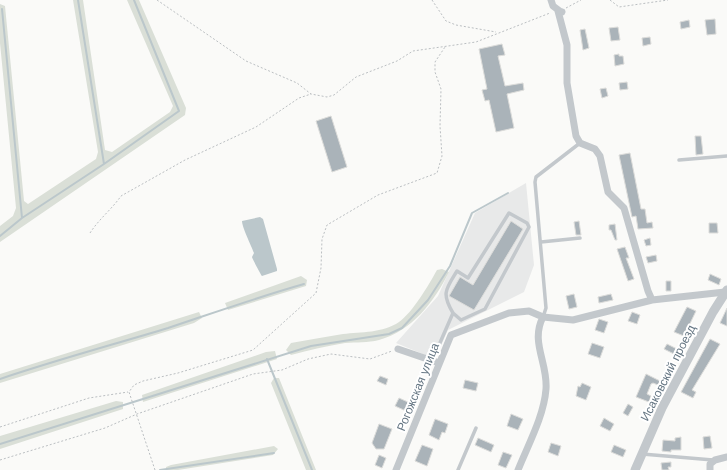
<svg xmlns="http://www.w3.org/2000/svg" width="727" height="470" font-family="Helvetica,sans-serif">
  <rect width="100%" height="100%" fill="#fafaf8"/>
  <path fill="#e8e9e9" d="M526,183L534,265L524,292L448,330L435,359L396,343L438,296L475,213Z"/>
  <path fill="#dadfd7" d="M73,0H83L105,150L112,152L170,112L173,106L127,0H139L186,108L185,115L0,242V226L13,216L16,208L0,43V4L5,6L24,201L28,204L96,159L98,152Z
    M442,269L449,272C434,302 412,331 379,340C368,343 356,342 345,343C327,346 309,350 291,355L286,350L291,343C308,340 325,337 343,334C361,332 383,333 399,322C413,312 428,286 437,270Z
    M301,276L307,280L306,286L228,310L225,303Z
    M199,312L202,318L194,323L0,383V374Z
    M266,352L275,351L277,359L143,402L142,395Z
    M274,378H279L316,470H306L271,383Z
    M116,401L123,402V409L0,449V436Z
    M274,446L278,449L273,455L178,470H166V467L171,465Z"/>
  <path fill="#bbc7cb" d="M260,217L263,219L277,269V271L262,276C261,275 252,258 252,257L254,253C251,245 242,227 242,221Z"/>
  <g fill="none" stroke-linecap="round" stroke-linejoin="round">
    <path stroke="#bbc7cb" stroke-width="2" d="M78,0L104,164
      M2,9L22,218
      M0,236L22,218L104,164L179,111L134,0
      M267,359L312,470
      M0,379C56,360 112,345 168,328C213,313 258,297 304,284
      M0,444L311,346L389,334L402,328L428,300L450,266L472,213L508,193
      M160,470L274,453"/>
  </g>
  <path fill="#aab3b9" stroke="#dcdcda" d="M715,19L716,34L707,35L705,20Z
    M689,20L690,27L681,29L680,22Z
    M618,27L620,40L611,41L609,28Z
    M585,29L589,48L583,50L580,30Z
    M650,37L651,44L643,46L642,38Z
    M502,44L505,55L498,56L505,86L523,83L524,90L507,94L514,128L496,132L489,100L485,101L482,90L487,89L479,49Z
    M619,54V56H623L624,64L615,66L614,55Z
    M627,82L628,89L620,90L619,83Z
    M606,88L608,96L602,98L600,89Z
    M331,116L347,167L332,172L316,121Z
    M695,136H701L703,154L696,155Z
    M630,153L641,209H645L647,223L652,222L653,228L638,229L636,216L632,217L619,155Z
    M511,221L523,229L474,310L449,296L460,277L473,285Z
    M579,221L581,235H576L574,222Z
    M709,223H717L718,233H709Z
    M615,224L617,240H615L611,230H609V225Z
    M650,238L651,245L646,246L644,240Z
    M625,247L629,258H626L634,279L628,281L617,249Z
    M656,255L657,261L648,263L646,257Z
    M710,274L721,279L719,285L708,280Z
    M666,281H671V291H666Z
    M574,294L577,307L569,309L566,296Z
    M611,294L613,300L599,303L598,297Z
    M687,307L696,311L684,336L674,332Z
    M727,308V326L720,323Z
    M632,312L640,315L637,324L628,321Z
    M599,319L608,322L604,333L595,330Z
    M710,339L720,344L692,390L696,392L693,398L681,392Z
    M592,343L604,347L600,358L588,354Z
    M667,344L677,349L674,354L664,349Z
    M646,374L660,381L658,385L653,383L651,384L647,394L651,396L649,402L636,397Z
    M380,376L388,379L386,385L377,381Z
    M465,380L478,383L476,391L463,388Z
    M582,383L591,387L586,400L576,396L578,386L580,387Z
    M399,398L410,403L406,411L395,406Z
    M628,404L633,407L628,416L623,413Z
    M511,414L523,419L518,430L507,426Z
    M604,418L614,424L610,431L600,426Z
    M435,419L448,424L445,433L442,432L439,440L429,435Z
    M379,424L392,429L384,449H376L372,443Z
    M710,436L712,448L704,449L703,437Z
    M681,437V450H671V452L662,451L663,440L675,441V438Z
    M478,438L494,445L491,452L475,445Z
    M551,443L561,446L558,456L548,452Z
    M422,445L433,449L427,466L415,461Z
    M614,445L626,450L623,457L611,452Z
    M503,452L512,455L506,468L498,465Z
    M379,455L386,458L382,468L375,465Z
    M671,462V467H668L669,470H662L661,463Z"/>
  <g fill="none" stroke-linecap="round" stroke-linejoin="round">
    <path stroke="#bbbfc2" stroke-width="1" stroke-dasharray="2 2" stroke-linecap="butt" d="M157,0L246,61L297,83L311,94L327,97L334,95L356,77L397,61L413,51L476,42L550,13
      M432,0L446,21L456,25L496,32
      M610,0L619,7L668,0
      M566,8L581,0
      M90,233C99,219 112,209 121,196L185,160L256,127L299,98L311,94
      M0,427L89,398L128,392
      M0,460L105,428L137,414L253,374L282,370L308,359L331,354L370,359L392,351
      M155,470L129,392L134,385L143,381L178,373L253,350L316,293L321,268L322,239L327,225L378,195L437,173L442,156L440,126L441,89L435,72V62L445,47"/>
    <path stroke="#c3c8cc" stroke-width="3.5" d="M679,160L727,156
      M541,242L580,238
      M543,317L546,308L535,182L536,177L580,143
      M432,361L453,313C441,293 446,289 457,271L468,278L509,213L527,223L529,227L485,309L461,320L453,313
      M642,454L713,460
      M458,470L476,428"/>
    <path stroke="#c3c8cc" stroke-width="7" d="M551,0L553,6L561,12
      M562,12L558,11L567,45V83L576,136L580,143L595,149L600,156L608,192L624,208L648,291L652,300
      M398,349L439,363
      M396,470L451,335L509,313L529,311L543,317L573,320L652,300L725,292
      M518,470C528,445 544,416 546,389C548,363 530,342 543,317
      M710,470V464L715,460L727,457"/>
    <path stroke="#c3c8cc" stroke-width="9" d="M635,470L662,408L713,312L727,290"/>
  </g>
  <g text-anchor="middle" stroke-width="4" stroke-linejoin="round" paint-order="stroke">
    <g font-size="12" fill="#657683" stroke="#fff">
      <text transform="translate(668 373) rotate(-63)" y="4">Исаковский проезд</text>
      <text transform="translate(418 387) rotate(-68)" y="4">Рогожская улица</text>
    </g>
  </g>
</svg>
